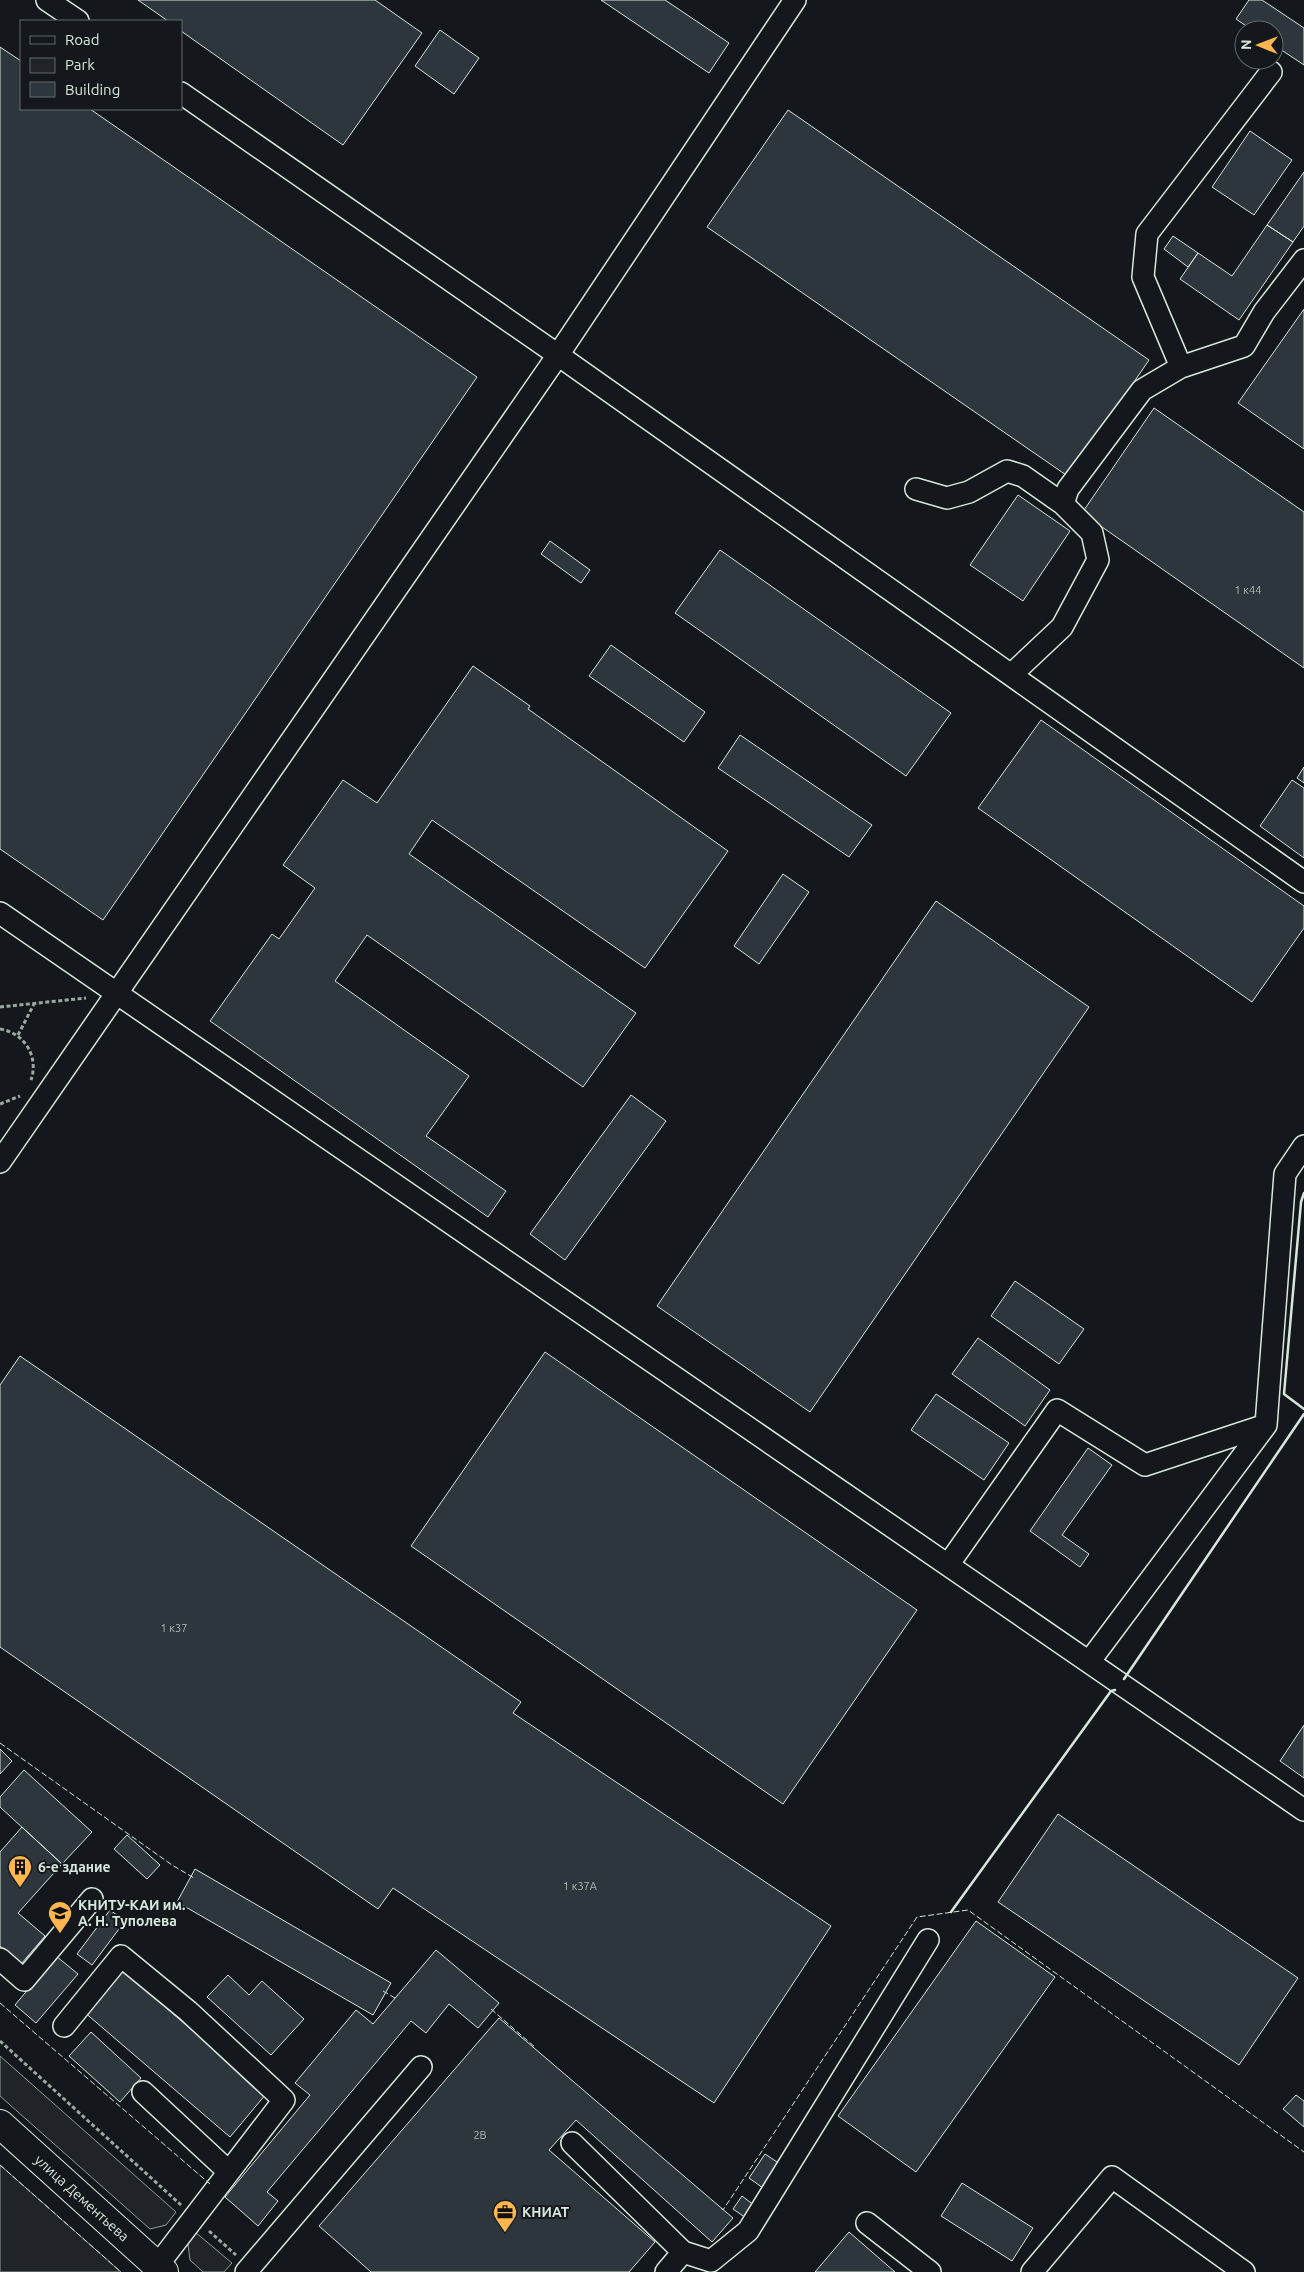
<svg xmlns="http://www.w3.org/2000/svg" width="1304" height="2272" font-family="Ubuntu,sans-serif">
  <rect width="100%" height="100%" fill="#14181c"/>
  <path fill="#202428" stroke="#939e99" d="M0,2056L176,2212L166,2225L150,2229L0,2096Z
    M0,2165L121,2272H0Z
    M195,2232L232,2263L224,2272H203L190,2260L188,2244Z"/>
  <path fill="#2c363c" stroke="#d8e6dc" d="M138,0H375L422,33L343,145L181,31V21H168Z
    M601,0H665L729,43L709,73Z
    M1249,0H1262L1304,28V65L1274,45V30H1252L1236,19Z
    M440,30L479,58L454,94L415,66Z
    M0,47L21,61V109H90L477,377L103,920L0,849Z
    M788,110L1149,360L1069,477L707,227Z
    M1250,131L1292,160L1254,215L1212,187Z
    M1304,172V226L1293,242L1267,225Z
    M1267,225L1293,242L1239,320L1180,279L1198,253L1232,276Z
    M1173,236L1198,253L1188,267L1164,249Z
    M1304,309V449L1238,403Z
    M1154,408L1304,512V668L1082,513Z
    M1018,495L1070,531L1023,601L970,565Z
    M550,541L590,570L581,583L541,554Z
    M720,550L951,713L906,776L675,613Z
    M611,645L705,712L684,742L589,676Z
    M473,666L530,706L528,709L728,851L645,968L432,820L409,854L636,1013L583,1087L367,935L335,981L469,1076L426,1136L506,1191L488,1217L210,1021L272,934L279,939L315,888L283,865L343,780L377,803Z
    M1041,720L1304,906V928L1252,1002L978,808Z
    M740,735L872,825L849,857L718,768Z
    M1304,767V783L1297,778Z
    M1292,780L1304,788V858L1260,826Z
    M783,874L809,892L759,964L734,946Z
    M936,901L1089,1007L810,1412L657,1306Z
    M631,1095L666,1121L565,1260L530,1234Z
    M1015,1281L1084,1329L1059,1364L991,1316Z
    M978,1338L1050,1390L1025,1426L952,1374Z
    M545,1352L917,1610L783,1804L411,1546Z
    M20,1356L521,1702L513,1713L831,1926L714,2103L393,1888L378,1909L0,1647V1385Z
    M936,1394L1009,1443L984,1480L911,1430Z
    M1088,1448L1112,1465L1062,1535L1089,1554L1080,1567L1030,1531Z
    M1304,1725V1778L1280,1761Z
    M0,1749L12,1761L0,1774Z
    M24,1770L92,1832L62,1864L0,1807V1797Z
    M1058,1814L1298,1978L1239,2065L998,1902Z
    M22,1827L62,1864L18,1913L45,1936L21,1964L0,1946V1852Z
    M127,1835L160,1865L147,1879L114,1849Z
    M195,1869L391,1983L373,2015L177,1902Z
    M110,1910L125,1921L92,1965L77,1954Z
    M976,1921L1055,1977L916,2172L838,2116Z
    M436,1950L499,2003L478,2028L449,2004L426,2033L411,2021L267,2192L278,2201L258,2226L225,2197L310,2095L295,2083L356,2010L373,2024Z
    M56,1956L78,1974L36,2023L15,2005Z
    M120,1968L266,2094L230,2137L83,2011Z
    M228,1975L249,1995L262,1981L304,2019L271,2055L207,1997Z
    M499,2018L733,2218L712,2242L576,2120L549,2150L655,2242L629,2272H371L319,2226Z
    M91,2032L141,2078L120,2102L69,2056Z
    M1296,2095L1304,2101V2127L1283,2109Z
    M765,2154L780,2164L763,2188L749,2178Z
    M962,2183L1033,2228L1012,2261L941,2216Z
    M742,2196L755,2206L746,2218L733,2209Z
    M849,2232L895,2272H815Z"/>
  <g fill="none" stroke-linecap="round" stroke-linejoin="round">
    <g stroke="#d8e6dc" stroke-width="24">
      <path id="minor" d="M47,0L78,21
        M181,93L558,355L1304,882
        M1181,367L1143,277L1147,234L1271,72
        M916,489L947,498L969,492L1007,471L1023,476L1063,504
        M1011,675L1062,627L1098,560L1092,533L1063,504L1068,489L1142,390L1181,367L1244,346L1264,312L1304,260
        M0,913L1304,1810
        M0,1162L558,355L795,0
        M948,1565L1057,1410L1145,1465L1266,1425
        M1089,1662L1266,1425L1285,1174L1304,1146
        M0,1959L24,1980L92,1899
        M64,2026L121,1956L188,2011L284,2100L157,2266
        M143,2092L229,2172
        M572,2143L683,2252
        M867,2223L930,2272
        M246,2272L421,2067
        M666,2272L683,2252L711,2261L748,2231L928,1940
        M1032,2272L1112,2177L1244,2272"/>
    </g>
    <g stroke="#d8e6dc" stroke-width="30">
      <path id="major" d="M0,2124L164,2272"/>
    </g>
    <path stroke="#9da8a2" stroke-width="3" stroke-dasharray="4 2.5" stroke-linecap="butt" d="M0,1007L86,998
      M0,1029C25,1033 39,1057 31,1080
      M18,1035L34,1004
      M0,1104L20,1096
      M0,2041L181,2205
      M209,2231L236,2255"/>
    <use href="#minor" stroke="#14181c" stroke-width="21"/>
    <use href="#major" stroke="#14181c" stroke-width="28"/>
    <path stroke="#d8e6dc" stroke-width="1" stroke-dasharray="6 2.5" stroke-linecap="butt" d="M0,1743L172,1865L194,1878
      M383,1991L395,1998L398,1995
      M0,2003L210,2184
      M491,2009L536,2048
      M0,2165L121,2272
      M721,2208L723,2210L917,1917L968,1910L1304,2152"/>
    <path stroke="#d8e6dc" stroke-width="2.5" d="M1304,1193L1301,1202L1284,1394L1304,1409
      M1124,1679L1304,1414
      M951,1912L1111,1691L1115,1690"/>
  </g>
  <defs>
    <g id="building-pin" transform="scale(1.25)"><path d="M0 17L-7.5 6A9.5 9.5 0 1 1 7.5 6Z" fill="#ffb74d" stroke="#14181c"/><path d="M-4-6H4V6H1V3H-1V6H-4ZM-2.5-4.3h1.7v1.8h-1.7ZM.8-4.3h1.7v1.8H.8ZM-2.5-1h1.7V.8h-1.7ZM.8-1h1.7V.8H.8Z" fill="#111"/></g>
    <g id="university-pin" transform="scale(1.25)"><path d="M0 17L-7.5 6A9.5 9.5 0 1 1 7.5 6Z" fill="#ffb74d" stroke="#14181c"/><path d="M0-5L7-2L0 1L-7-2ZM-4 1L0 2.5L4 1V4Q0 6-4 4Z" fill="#111"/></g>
    <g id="office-pin" transform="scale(1.25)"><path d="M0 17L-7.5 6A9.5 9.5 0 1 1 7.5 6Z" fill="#ffb74d" stroke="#14181c"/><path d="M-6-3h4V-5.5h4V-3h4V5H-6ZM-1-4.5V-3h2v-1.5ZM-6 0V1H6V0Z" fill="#111"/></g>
  </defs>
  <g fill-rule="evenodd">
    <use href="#building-pin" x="20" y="1867"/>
    <use href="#university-pin" x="60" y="1913"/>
    <use href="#office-pin" x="505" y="2212"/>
  </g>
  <g text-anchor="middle" stroke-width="4" stroke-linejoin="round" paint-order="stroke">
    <g font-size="11" fill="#adbab4">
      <text x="1248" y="594">1 к44</text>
      <text x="174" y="1632">1 к37</text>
      <text x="580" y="1890">1 к37А</text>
      <text x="480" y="2139">2В</text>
    </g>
    <g font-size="14" font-weight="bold" fill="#d8e6dc" stroke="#14181c" text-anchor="start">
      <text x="38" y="1872">6-е здание</text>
      <text x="78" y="1910">КНИТУ-КАИ им.<tspan x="78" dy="16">А. Н. Туполева</tspan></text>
      <text x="522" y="2217">КНИАТ</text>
    </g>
    <g font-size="14" fill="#d8e6dc" stroke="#14181c">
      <text transform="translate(82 2198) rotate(42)" y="5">улица Дементьева</text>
    </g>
  </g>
  <rect x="20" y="20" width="162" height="90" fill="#14181c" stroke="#626a69"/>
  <rect x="30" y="36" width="25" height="8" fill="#14181c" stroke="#626a69"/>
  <text x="65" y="45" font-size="15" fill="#d8e6dc">Road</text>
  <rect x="30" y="58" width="25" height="15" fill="#202428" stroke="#626a69"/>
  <text x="65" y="70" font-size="15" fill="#d8e6dc">Park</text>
  <rect x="30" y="82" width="25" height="15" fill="#2c363c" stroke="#626a69"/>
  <text x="65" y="95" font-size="15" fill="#d8e6dc">Building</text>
  <g transform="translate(1259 45) rotate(271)"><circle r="24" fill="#14181c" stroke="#626a69"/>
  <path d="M0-4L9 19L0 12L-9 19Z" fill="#ffb74d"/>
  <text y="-8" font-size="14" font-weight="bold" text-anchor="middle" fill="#d8e6dc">N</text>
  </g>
</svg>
